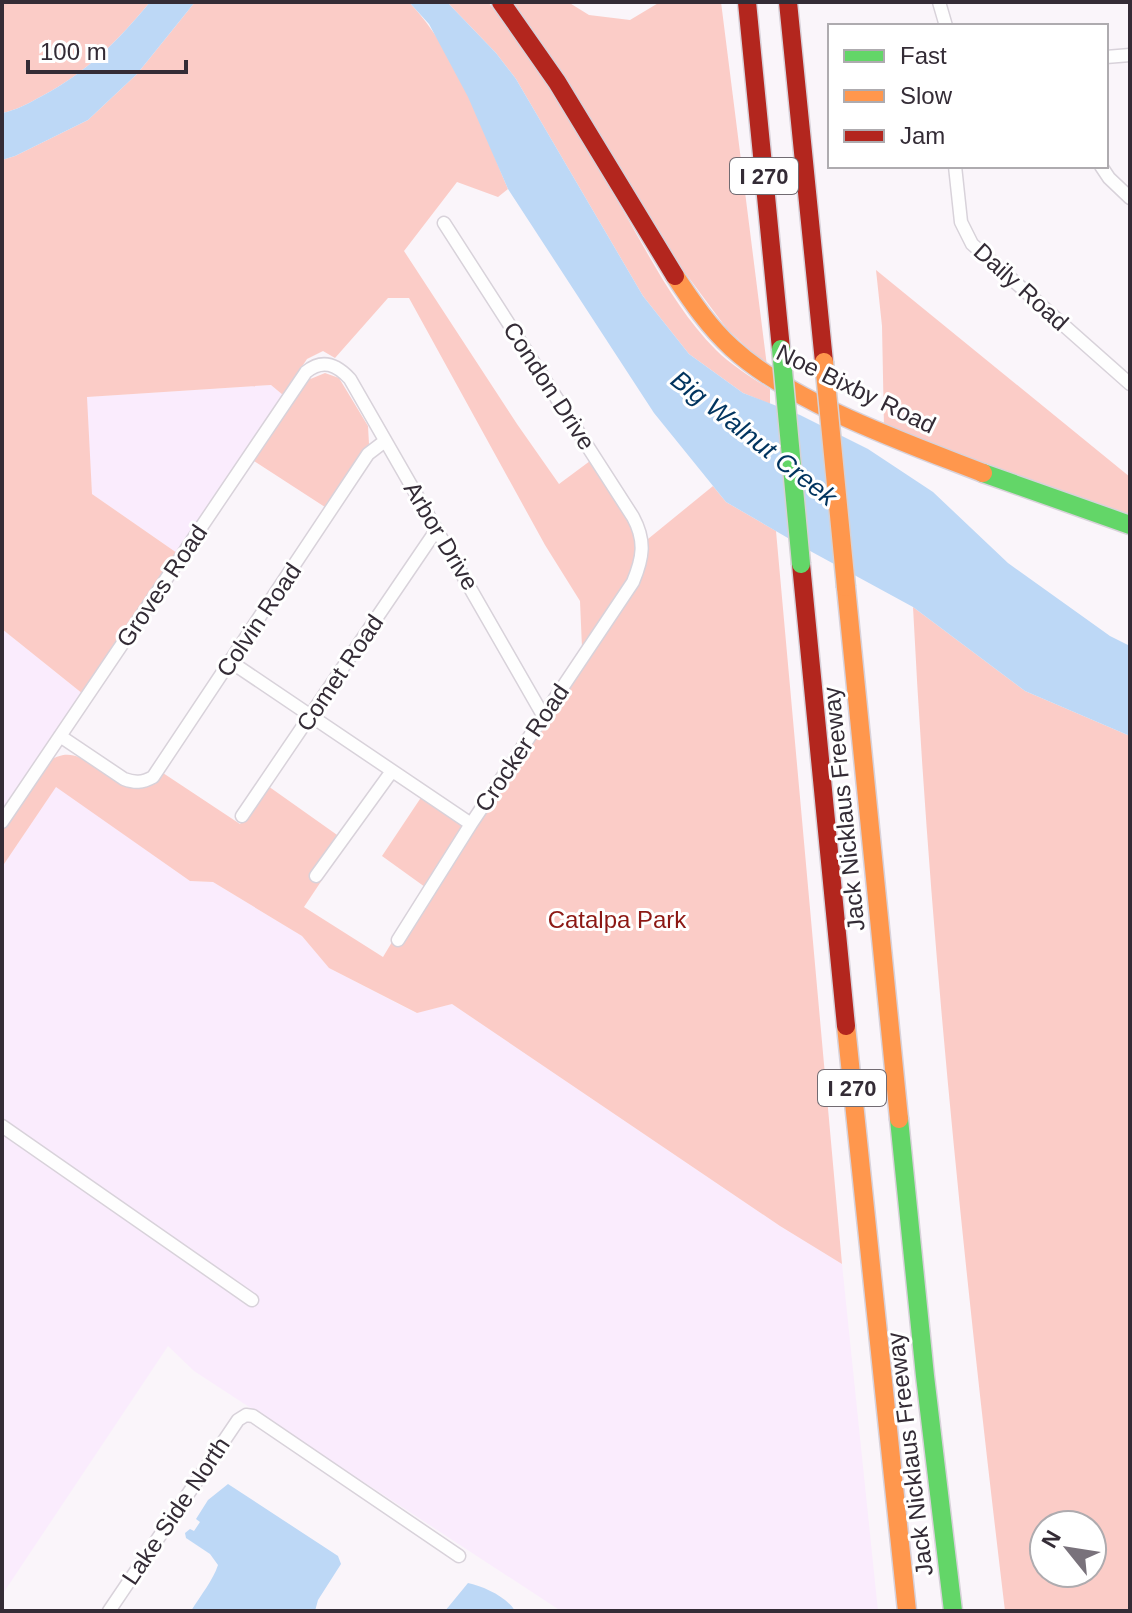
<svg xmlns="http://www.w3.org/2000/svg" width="1132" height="1613" font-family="Helvetica,sans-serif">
  <rect width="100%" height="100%" fill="#faf5fa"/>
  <path fill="#faecfd" d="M271,385L283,395L246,456L177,553L92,494L86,397Z
    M2,629L83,694L55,757L46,765L2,829Z
    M56,786L190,881L213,882L302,936L329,968L416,1013L452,1004L780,1226L842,1264L878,1611H561L194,1371L168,1346L2,1595V867Z"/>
  <path fill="#fbccc7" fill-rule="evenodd" d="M2,2H150C118,41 87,72 42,96C29,103 17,110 2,113Z
    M195,2H409C457,53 481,125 508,189L498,197L457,182L404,251L517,424L559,484L590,461L648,539L713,486L726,502L776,531L842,1264L780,1226L452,1004L417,1013L329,968L302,936L213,882L190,881L56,787L2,867V829L46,764C90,726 115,822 163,773L240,824L268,786L340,837L314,876L322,880L304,907L383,957L425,887L382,856L422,796L466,825L582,648L580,601L545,545L409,298H388L335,358L323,351L307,359L283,395L271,385L87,397L92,494L177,553L83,694L2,629V160L15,156L88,120L137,74Z
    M447,2H488C539,65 579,137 621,207C649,255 676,310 716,350C731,365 752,378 770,389V404L743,393L689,354L643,296L516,79L496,53Z
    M512,2H568L589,15L630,20L660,2H721L767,366L727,329L683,270L540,40Z
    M876,270L1130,477V516L884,428L882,326Z
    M325,373L339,378L368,426L369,444L328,509L254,461L308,380Z
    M913,607L1025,691L1130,736V1611H1005C965,1277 930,942 913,607ZM1044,1525H1092V1573H1044Z"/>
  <path fill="#bdd8f6" d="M150,2H195L137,74L88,120L15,156L2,160V113C17,110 29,103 42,96C87,72 118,41 150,2Z
    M409,2H447L496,53L516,79L643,296L689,354L743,393L800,415L868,449L933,492L1008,563L1110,636L1130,646V736L1025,691L913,607L812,552L726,502L654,413L508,189L468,97L429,24Z
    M228,1484L338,1556L341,1564L318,1600L315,1611H191C201,1595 213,1580 218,1565L210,1554L186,1538L185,1533L190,1529L194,1531L200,1522L196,1519L208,1500Z
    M468,1583C483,1586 507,1597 515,1611H445Z"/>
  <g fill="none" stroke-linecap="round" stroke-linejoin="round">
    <g stroke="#d8d2da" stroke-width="15">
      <path id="street" d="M939,2L946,26
        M1106,57L1130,55
        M955,166L961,222L972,244L1130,384
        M1101,166L1109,178L1130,198
        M231,662L471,824
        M60,736L124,779C135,783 142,783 153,777L368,454L385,441
        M242,816L437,529
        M2,822L306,372C323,358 337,365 350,379L544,717
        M316,876L392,771
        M398,940L471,824L633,582C643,558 646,541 633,517L444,223
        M2,1126L252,1300
        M109,1611L238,1420L246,1415L253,1416L459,1556"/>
    </g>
    <g stroke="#d8d2da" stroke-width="21">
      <path id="fast" d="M983,473L1130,525
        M899,1119L925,1376L953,1611"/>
    </g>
    <g stroke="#d8d2da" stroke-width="21">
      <path id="slow" d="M675,276C692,302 709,327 732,348C792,403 906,443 983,473
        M846,587L899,1119
        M846,1026L907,1611"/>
    </g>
    <g stroke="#d8d2da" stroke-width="21">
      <path id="jam" d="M501,2L557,82L675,276
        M747,2L781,349
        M788,2L824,362
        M801,564L846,1026"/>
    </g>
    <use href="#street" stroke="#fefefe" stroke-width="12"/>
    <use href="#fast" stroke="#63d668" stroke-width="18"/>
    <use href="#slow" stroke="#ff974d" stroke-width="18"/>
    <use href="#jam" stroke="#b3261e" stroke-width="18"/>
    <g stroke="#d5d1d5" stroke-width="21" stroke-linecap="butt">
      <path id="fast-bridge" d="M781,349L801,564"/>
    </g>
    <g stroke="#d5d1d5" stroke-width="21" stroke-linecap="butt">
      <path id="slow-bridge" d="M824,362L846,587"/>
    </g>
    <use href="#fast-bridge" stroke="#63d668" stroke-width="18"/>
    <use href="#slow-bridge" stroke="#ff974d" stroke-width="18"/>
  </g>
  <g text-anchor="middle" stroke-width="6" stroke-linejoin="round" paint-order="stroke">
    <g fill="#fff" stroke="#716b72" stroke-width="2">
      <rect x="730" y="158" width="68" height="36" rx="6"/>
      <rect x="818" y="1070" width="68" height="36" rx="6"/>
    </g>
    <g font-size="22" font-weight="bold" fill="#342c36">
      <text x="764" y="184">I 270</text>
      <text x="852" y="1096">I 270</text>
    </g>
    <g font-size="24" fill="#342c36" stroke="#fff">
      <text transform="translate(1021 287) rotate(42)" y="8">Daily Road</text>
      <text transform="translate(549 386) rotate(57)" y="8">Condon Drive</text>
      <text transform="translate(856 389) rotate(26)" y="8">Noe Bixby Road</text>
      <text transform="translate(441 536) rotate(59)" y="8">Arbor Drive</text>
      <text transform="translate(162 586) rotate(-56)" y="8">Groves Road</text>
      <text transform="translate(259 620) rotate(-56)" y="8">Colvin Road</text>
      <text transform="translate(340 673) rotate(-56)" y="8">Comet Road</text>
      <text transform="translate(522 748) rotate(-56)" y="8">Crocker Road</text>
      <text transform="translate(844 809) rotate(-96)" y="8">Jack Nicklaus Freeway</text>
      <text transform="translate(910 1454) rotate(-97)" y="8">Jack Nicklaus Freeway</text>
      <text transform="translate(176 1511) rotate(-56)" y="8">Lake Side North</text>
    </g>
    <g font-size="24" fill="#8c1814" stroke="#fff">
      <text x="617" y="928">Catalpa Park</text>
    </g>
    <g font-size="26" font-style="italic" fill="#00345f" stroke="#fff">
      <text transform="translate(754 438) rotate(38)" y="9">Big Walnut Creek</text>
    </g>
  </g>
  <rect width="1132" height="1613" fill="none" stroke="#342c36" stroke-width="8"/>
  <rect x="828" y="24" width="280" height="144" fill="#ffffff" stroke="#aeabaf" stroke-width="2"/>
  <rect x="844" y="50" width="40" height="12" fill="#63d668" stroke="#aeabaf" stroke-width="2"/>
  <text x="900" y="64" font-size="24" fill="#342c36">Fast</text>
  <rect x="844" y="90" width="40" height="12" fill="#ff974d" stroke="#aeabaf" stroke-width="2"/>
  <text x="900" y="104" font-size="24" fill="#342c36">Slow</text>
  <rect x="844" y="130" width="40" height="12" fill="#b3261e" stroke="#aeabaf" stroke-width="2"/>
  <text x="900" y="144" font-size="24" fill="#342c36">Jam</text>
  <g transform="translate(1068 1549) rotate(300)"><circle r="38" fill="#ffffff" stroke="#aeabaf" stroke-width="2"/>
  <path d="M0-6L14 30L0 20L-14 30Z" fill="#79727b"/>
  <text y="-12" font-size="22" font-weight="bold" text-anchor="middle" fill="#342c36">N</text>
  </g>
  <path d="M28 60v12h158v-12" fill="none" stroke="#342c36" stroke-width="4"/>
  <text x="40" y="60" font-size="24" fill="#342c36" stroke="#ffffff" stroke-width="6" paint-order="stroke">100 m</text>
</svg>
